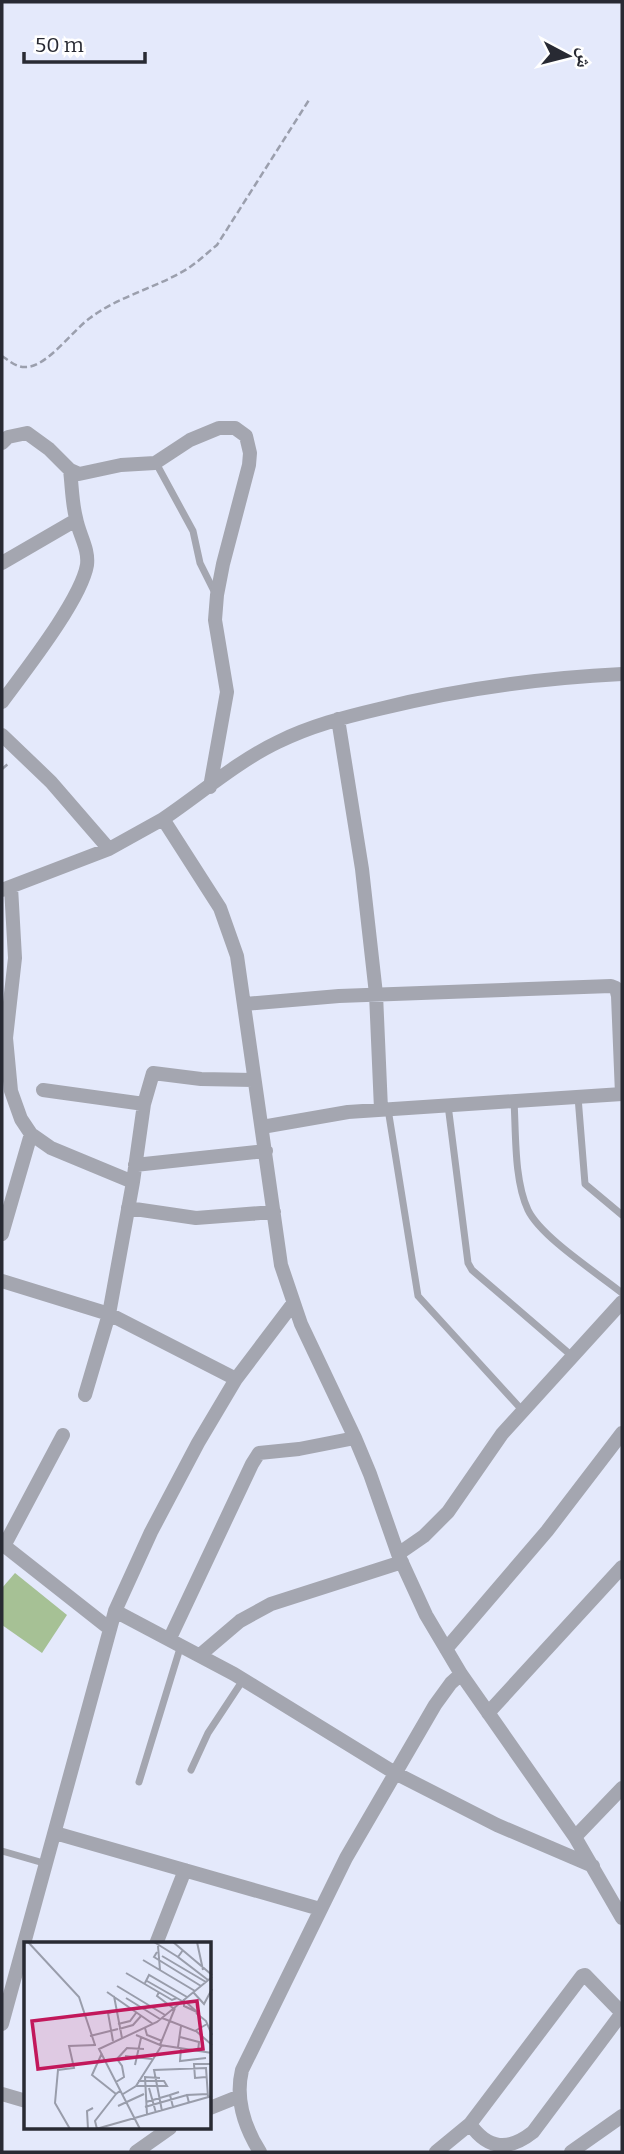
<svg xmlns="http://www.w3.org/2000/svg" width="624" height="2154" font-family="Bitter,'Noto Naskh Arabic',serif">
  <rect width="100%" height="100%" fill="#e4e9fb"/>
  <path fill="#a6c195" d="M15,1573L67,1615L42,1653L2,1625V1588Z"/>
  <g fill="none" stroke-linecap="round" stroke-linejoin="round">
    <path stroke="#9b9fad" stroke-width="2.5" stroke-dasharray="7 3.5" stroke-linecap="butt" d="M2,356C8,360 17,368 26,367C47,367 73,330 90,318C119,296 156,288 187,269C198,262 207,253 217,245L309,100
      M2,769L9,763"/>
    <path stroke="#a4a6b0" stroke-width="7" d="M156,463L193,531L200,563L216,595
      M578,1097L585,1184L622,1215
      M514,1101C516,1134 514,1180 528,1210C541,1237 597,1273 622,1293
      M448,1105L468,1263L472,1270L572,1356
      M388,1109L418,1296L522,1410
      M191,1770L208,1733L243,1680
      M139,1782L181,1645
      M2,1851L47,1864"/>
    <path stroke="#a4a6b0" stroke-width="14" d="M2,443L8,437L27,433L49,449L70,470L79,474L121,465L155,463L190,440L219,428H235L246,436L250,453L249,465L223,564L217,595L215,620L227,692L210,787
      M2,563L76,520
      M2,702C24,672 81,600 87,565C89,548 79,535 76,518C72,503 72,486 70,470
      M338,719L362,869L376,994L381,1109
      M2,735L51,782L109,849
      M163,819C200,794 238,761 278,742C310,726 345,717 379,709C459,689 540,678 622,674
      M2,890L109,849L163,819L220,908L237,956L281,1265L301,1324L355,1438L370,1474L398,1554L426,1615L461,1674L575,1837L622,1918
      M245,1004L339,996L611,986L616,988L618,996L622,1094
      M6,1038L11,1091L21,1119L31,1134L51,1148L133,1182L109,1314L85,1395
      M2,1040L6,1038L15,958L11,887
      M43,1090L144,1104
      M262,1127L348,1112L622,1094
      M135,1165L266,1151
      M133,1182L144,1104L153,1073L201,1079L253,1080
      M128,1208L196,1218L274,1212
      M2,1234L31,1134
      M2,1281L109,1314L236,1379
      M2,1544L110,1629
      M4,1546L63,1435
      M398,1554L424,1536L448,1512L502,1434L622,1302
      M115,1611L234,1674L395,1773L497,1825L593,1866
      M170,1638L252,1464L259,1453L299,1449L355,1438
      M446,1649L547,1531L622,1433
      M200,1655L240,1621L271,1604L402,1562
      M488,1713L622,1567
      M55,1833L320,1909
      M575,1837L622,1788
      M156,1944L185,1870
      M585,1975L622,2013L533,2132C509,2151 488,2150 470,2124L582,1976Z
      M2,2024L115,1611L151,1532L198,1443L236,1379L292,1305
      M2,2094L26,2101
      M210,2108L240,2096
      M136,2152L170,2128
      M260,2152C245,2128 235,2099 242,2070L346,1858L435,1705L451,1683L461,1674
      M436,2152L470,2124
      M571,2152L622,2116"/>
  </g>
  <g transform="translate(24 1942)">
    <rect width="187" height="187" fill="#e4e9fb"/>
    <path fill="none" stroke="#999dab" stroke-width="2" d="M4,0L55,55L71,103M130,0L154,15M149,0L188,33M173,0L179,28M134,4L136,28M159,8L154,15L184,38M133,10L130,15L177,44M138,14L182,40M119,18L171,49M102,31L148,58L153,56M123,39L158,59M121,41L125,33L163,55M93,44L141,73M83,50L129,82M135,50L133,54L149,66M169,50L180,62L188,47M90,54L98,96M102,56L136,77M160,57V64L173,70L162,60M172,71L182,79L188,93M138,76L171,89L183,82M94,82L106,79L112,71M121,86L123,93L138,99M95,87L109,83L117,74M172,89L188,103M112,93L136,103L188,111M66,94L94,87M156,95L175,100L174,109M89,99L84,71L91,69M136,103L151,66M154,105L157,84M157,106L156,119L182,116M78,111L68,133L92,152L97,148M101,114L128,117M93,117L103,106L120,107M82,118L93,117L98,124L100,135L92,140M111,123L117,96M182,135L171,136L170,122H188M112,144H143L140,139H114M125,146L132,171M99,152L112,144L138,103M122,160L146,153M165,161L163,153L184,152M94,164L120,152M121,165L163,153M149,165L146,153L155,150M138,169L130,128L182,126L184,155M123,173L121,135L136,136M46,187L31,161L34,128L50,126L45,104L72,103M64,187L63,169L69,166M72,187L188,154M73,187L71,179L92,152M116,187L75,107L133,80L188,35"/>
    <path fill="#c2185b" fill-opacity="0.15" stroke="#c2185b" stroke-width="3.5" d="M173,59L179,107L14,127L8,79Z"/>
    <rect width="187" height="187" fill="none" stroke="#282a33" stroke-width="3.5"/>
  </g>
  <rect width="624" height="2154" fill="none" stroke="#282a33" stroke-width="7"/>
  <g transform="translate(568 56) rotate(97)" stroke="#ffffff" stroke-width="5" paint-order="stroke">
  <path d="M0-5L12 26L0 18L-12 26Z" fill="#282a33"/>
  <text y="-10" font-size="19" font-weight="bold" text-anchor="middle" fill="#282a33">ش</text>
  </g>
  <path d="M24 52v10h121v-10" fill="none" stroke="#282a33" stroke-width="3.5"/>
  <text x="35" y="52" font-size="21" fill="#282a33" stroke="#ffffff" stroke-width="5" paint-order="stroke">50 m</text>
</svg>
